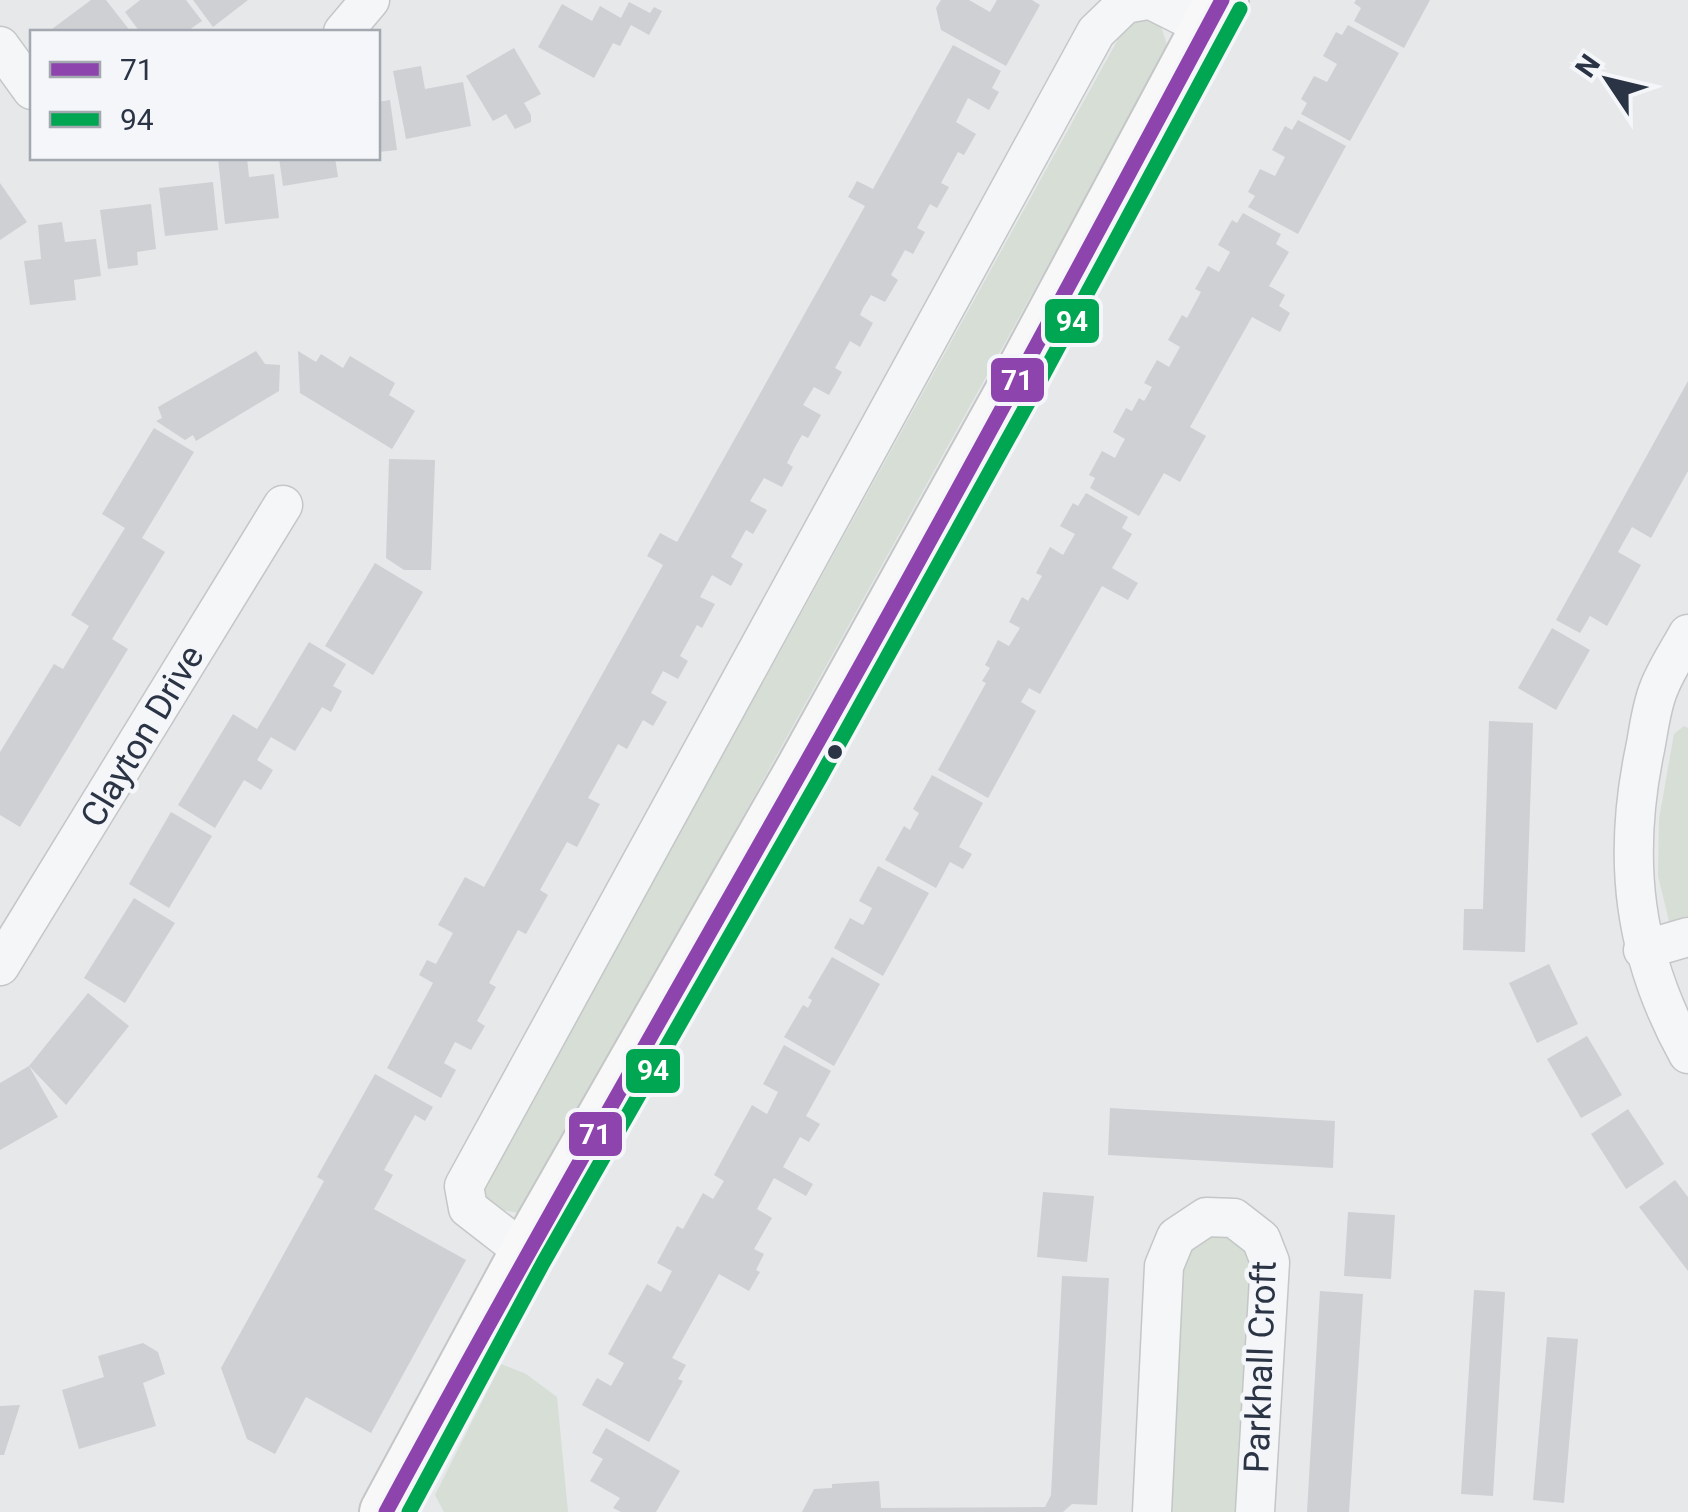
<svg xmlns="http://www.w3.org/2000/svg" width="1688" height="1512" font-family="Roboto,sans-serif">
  <rect width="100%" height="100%" fill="#e6e8ea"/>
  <path fill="#d6ded6" d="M1140,16L1160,23L1168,48L523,1214L493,1208L482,1192L1122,32Z
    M1684,726L1688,728V920L1670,925L1658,876L1659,819L1674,734Z
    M1225,1231L1256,1259L1245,1512H1172L1183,1254L1200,1235Z
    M501,1364L526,1374L557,1397L568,1512H444L435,1495Z"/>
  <path fill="#ced0d3" d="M91,0H106L131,32H48Z
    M140,0H186L202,21L186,32H140L125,12Z
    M193,0H248L213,27Z
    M941,0H969L990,12L997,0H1032L1040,5L1006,66L941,30L936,8Z
    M1356,0H1430L1404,48L1354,21L1361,8L1354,3Z
    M629,2L650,13L654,7L662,11L649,35L631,25L620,46L613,43L594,78L538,47L562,4L592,21L600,6L621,18Z
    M1348,25L1399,53L1350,141L1301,114L1307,103L1301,99L1314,76L1327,82L1337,64L1323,56L1336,32L1342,35Z
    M953,45L1001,71L992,88L999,92L989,110L968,98L956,122L976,134L964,155L958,152L941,183L949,187L937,208L930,204L917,228L925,232L913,254L905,250L891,275L898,280L885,302L871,295L863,308L860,315L873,323L860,347L850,341L835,368L842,372L829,395L814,387L803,405L821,415L808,438L802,435L794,449L787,463L793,467L782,487L764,478L750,501L767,510L753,534L746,530L731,557L743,564L731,586L712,575L700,597L715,604L702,628L697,625L680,656L688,661L678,679L663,671L651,693L667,702L653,726L643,720L627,749L618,744L601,775L588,798L600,804L577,847L567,842L540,890L548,895L526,934L518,930L489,983L496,987L477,1021L485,1026L471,1050L455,1042L444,1063L456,1070L441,1098L387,1068L433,983L419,975L427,960L436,964L453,933L438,925L465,877L484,887L663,565L647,556L660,533L677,542L865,206L848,197L857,181L873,189Z
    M514,48L541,94L524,103L531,115V122L515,129L506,114L493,121L466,76Z
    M421,66L425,89L463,82L471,126L406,139L393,71Z
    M390,100L397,150L378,152V102Z
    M1298,120L1346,146L1298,234L1248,207L1255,196L1248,192L1260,169L1275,176L1285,157L1272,150L1285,126L1292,130Z
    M218,158H247L249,177L274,174L279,218L225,224Z
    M279,158H335L338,177L283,186Z
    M213,182L218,230L165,236L159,188Z
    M0,183L27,222L0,240Z
    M151,204L156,249L137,252L138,265L108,269L100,210Z
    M1243,213L1281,234L1276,244L1289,252L1269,286L1285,295L1279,306L1290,313L1280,332L1252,317L1190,427L1206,436L1180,482L1164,473L1139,516L1090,488L1095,478L1089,475L1102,451L1115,458L1120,448L1125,439L1113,432L1126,408L1132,411L1139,398L1144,401L1146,398L1152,387L1144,383L1157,360L1169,367L1180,347L1168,340L1182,315L1187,318L1201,292L1195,289L1208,266L1219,272L1230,252L1218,245L1232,220L1237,223Z
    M62,222L65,242L96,239L101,276L74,280L76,300L30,305L24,261L41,259L38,225Z
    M256,351L265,364L280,365L279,391L196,441L193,435L185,440L156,421L162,418L158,407Z
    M298,351L316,362L321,354L343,368L350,356L395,383L389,395L415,411L392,449L300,393Z
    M1688,381V471L1651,538L1632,527L1618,552L1641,565L1607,626L1590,616L1580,633L1556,620Z
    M154,428L194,452L142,538L165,552L112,639L128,649L20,827L0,815V752L54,664L63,669L89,626L71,615L125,528L102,514Z
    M389,459L435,460L431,570H404L386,558Z
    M1086,493L1128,517L1122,528L1132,534L1112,568L1138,583L1128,600L1102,586L1040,694L1029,688L1021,702L1036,711L988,798L938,770L986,683L982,681L990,668L985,665L998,640L1009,646L1020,628L1009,622L1022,597L1028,601L1042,576L1036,573L1050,547L1063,555L1075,534L1060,526L1073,503L1078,506Z
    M375,563L423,592L373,675L325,646Z
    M1552,628L1590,650L1556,710L1518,688Z
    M309,642L346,664L333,686L342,691L331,712L322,707L295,751L271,737L257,760L273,770L261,790L244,780L215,828L178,805L233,714L257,729Z
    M1489,721L1533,723L1525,952L1463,950L1464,909H1483Z
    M932,775L983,803L959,847L972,854L963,869L950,862L936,888L885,860L904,826L910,830L914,822L919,813L913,809Z
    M171,812L212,836L169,908L129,884Z
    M878,866L929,893L883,976L834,948L850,918L863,925L867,918L872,908L859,901Z
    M134,898L175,923L125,1003L84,978Z
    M832,957L880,984L834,1066L784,1037L803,1005L808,1008L812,1000L808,998Z
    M1549,964L1578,1024L1537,1043L1509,983Z
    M88,993L129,1026L66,1105L29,1066Z
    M1587,1036L1622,1095L1581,1118L1547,1059Z
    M784,1045L831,1071L806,1116L820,1124L809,1142L800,1137L783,1167L813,1184L806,1196L774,1178L757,1209L772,1218L754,1249L764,1254L756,1270L760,1272L749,1291L719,1274L672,1358L686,1365L678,1379L683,1381L649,1442L582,1405L597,1378L611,1386L624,1363L608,1354L647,1284L661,1292L672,1271L657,1263L677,1226L683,1229L703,1193L713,1199L724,1181L714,1175L752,1105L767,1114L778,1092L763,1084Z
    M29,1066L58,1117L0,1150V1083Z
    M375,1074L433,1107L425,1121L415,1115L384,1170L393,1175L374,1209L466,1260L371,1433L306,1397L275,1454L247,1439L221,1368L324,1181L317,1177Z
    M1110,1108L1335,1121L1333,1168L1108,1155Z
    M1628,1109L1664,1164L1626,1189L1591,1134Z
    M1675,1180L1688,1197V1271L1639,1207Z
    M1043,1192L1094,1196L1087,1262L1037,1257Z
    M1348,1212L1395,1215L1391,1279L1344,1276Z
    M1062,1276L1109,1278L1097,1505L1072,1504L1063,1512H802L814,1489L832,1488V1484L879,1481L881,1508L1045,1507L1051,1495Z
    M1474,1290L1505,1292L1493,1496L1461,1494Z
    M1320,1291L1363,1294L1349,1512H1307Z
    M1547,1337L1578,1339L1564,1503L1533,1500Z
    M143,1343L158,1352L165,1374L143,1383L156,1426L79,1449L62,1390L104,1377L98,1356Z
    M20,1405L4,1455H0V1406Z
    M606,1428L680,1471L656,1512H621L613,1508L620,1498L590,1481L603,1459L592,1453Z"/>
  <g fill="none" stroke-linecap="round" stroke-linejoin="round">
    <g stroke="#c4c6c8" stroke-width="41">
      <path id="minor" d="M1151,0L1207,28
        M343,32L370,0
        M0,46L32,90
        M1688,634C1678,652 1666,670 1659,688C1651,707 1649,729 1645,749C1622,859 1633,955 1688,1054
        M1643,950L1688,937
        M0,966L283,505
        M526,1253L468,1208L464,1186L1096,32L1125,4L1147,0
        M1152,1512L1164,1266L1176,1237L1206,1217L1234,1218L1261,1239L1270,1262L1255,1512"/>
    </g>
    <g stroke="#c4c6c8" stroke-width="56">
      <path id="secondary" d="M386,1512L526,1253L803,768L1017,382L1222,0"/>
    </g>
    <use href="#minor" stroke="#f5f6f7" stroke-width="38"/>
    <use href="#secondary" stroke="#f8f8f8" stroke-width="52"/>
    <g stroke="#f4f6f9" stroke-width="22">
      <path id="bus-1" d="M386,1512C521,1262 662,1017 802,770C946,515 1084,258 1222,0"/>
    </g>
    <g stroke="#f4f6f9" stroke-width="22">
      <path id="bus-2" d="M409,1512L543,1263L820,778L1034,392L1240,9"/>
    </g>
    <use href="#bus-1" stroke="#8e44ad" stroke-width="15"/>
    <use href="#bus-2" stroke="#00a651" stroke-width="15"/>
  </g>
  <circle fill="#2b3445" stroke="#f4f6f9" stroke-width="4" cx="835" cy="752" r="9"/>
  <g text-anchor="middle" stroke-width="9" stroke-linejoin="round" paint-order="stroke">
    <g font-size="35" fill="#2b3445" stroke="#f4f6f9">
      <text transform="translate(142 736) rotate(-59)" y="12">Clayton Drive</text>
      <text transform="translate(1260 1367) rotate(-88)" y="12">Parkhall Croft</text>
    </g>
  </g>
  <g stroke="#f4f6f9" stroke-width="4">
    <rect x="1043" y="297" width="58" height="48" rx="10" fill="#00a651"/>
    <rect x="989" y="356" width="57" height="48" rx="10" fill="#8e44ad"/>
    <rect x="624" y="1047" width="58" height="48" rx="10" fill="#00a651"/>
    <rect x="567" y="1110" width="57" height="48" rx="10" fill="#8e44ad"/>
  </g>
  <g font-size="28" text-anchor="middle" font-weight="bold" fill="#fff">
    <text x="1072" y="331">94</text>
    <text x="1017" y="390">71</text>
    <text x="653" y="1080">94</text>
    <text x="595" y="1144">71</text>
  </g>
  <rect x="30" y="30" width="350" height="130" fill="#f4f6f9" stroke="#a4a8b1" stroke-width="2.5"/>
  <rect x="50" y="62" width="50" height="15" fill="#8e44ad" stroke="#a4a8b1" stroke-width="2.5"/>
  <text x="120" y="80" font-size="30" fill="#2b3445">71</text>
  <rect x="50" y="112" width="50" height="15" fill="#00a651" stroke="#a4a8b1" stroke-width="2.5"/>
  <text x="120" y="130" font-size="30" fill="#2b3445">94</text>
  <g transform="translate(1608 80) rotate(305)" stroke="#f4f6f9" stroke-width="8" paint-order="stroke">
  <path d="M0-8L18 38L0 25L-18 38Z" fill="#2b3445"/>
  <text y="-15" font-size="28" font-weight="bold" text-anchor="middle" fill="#2b3445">N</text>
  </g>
</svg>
